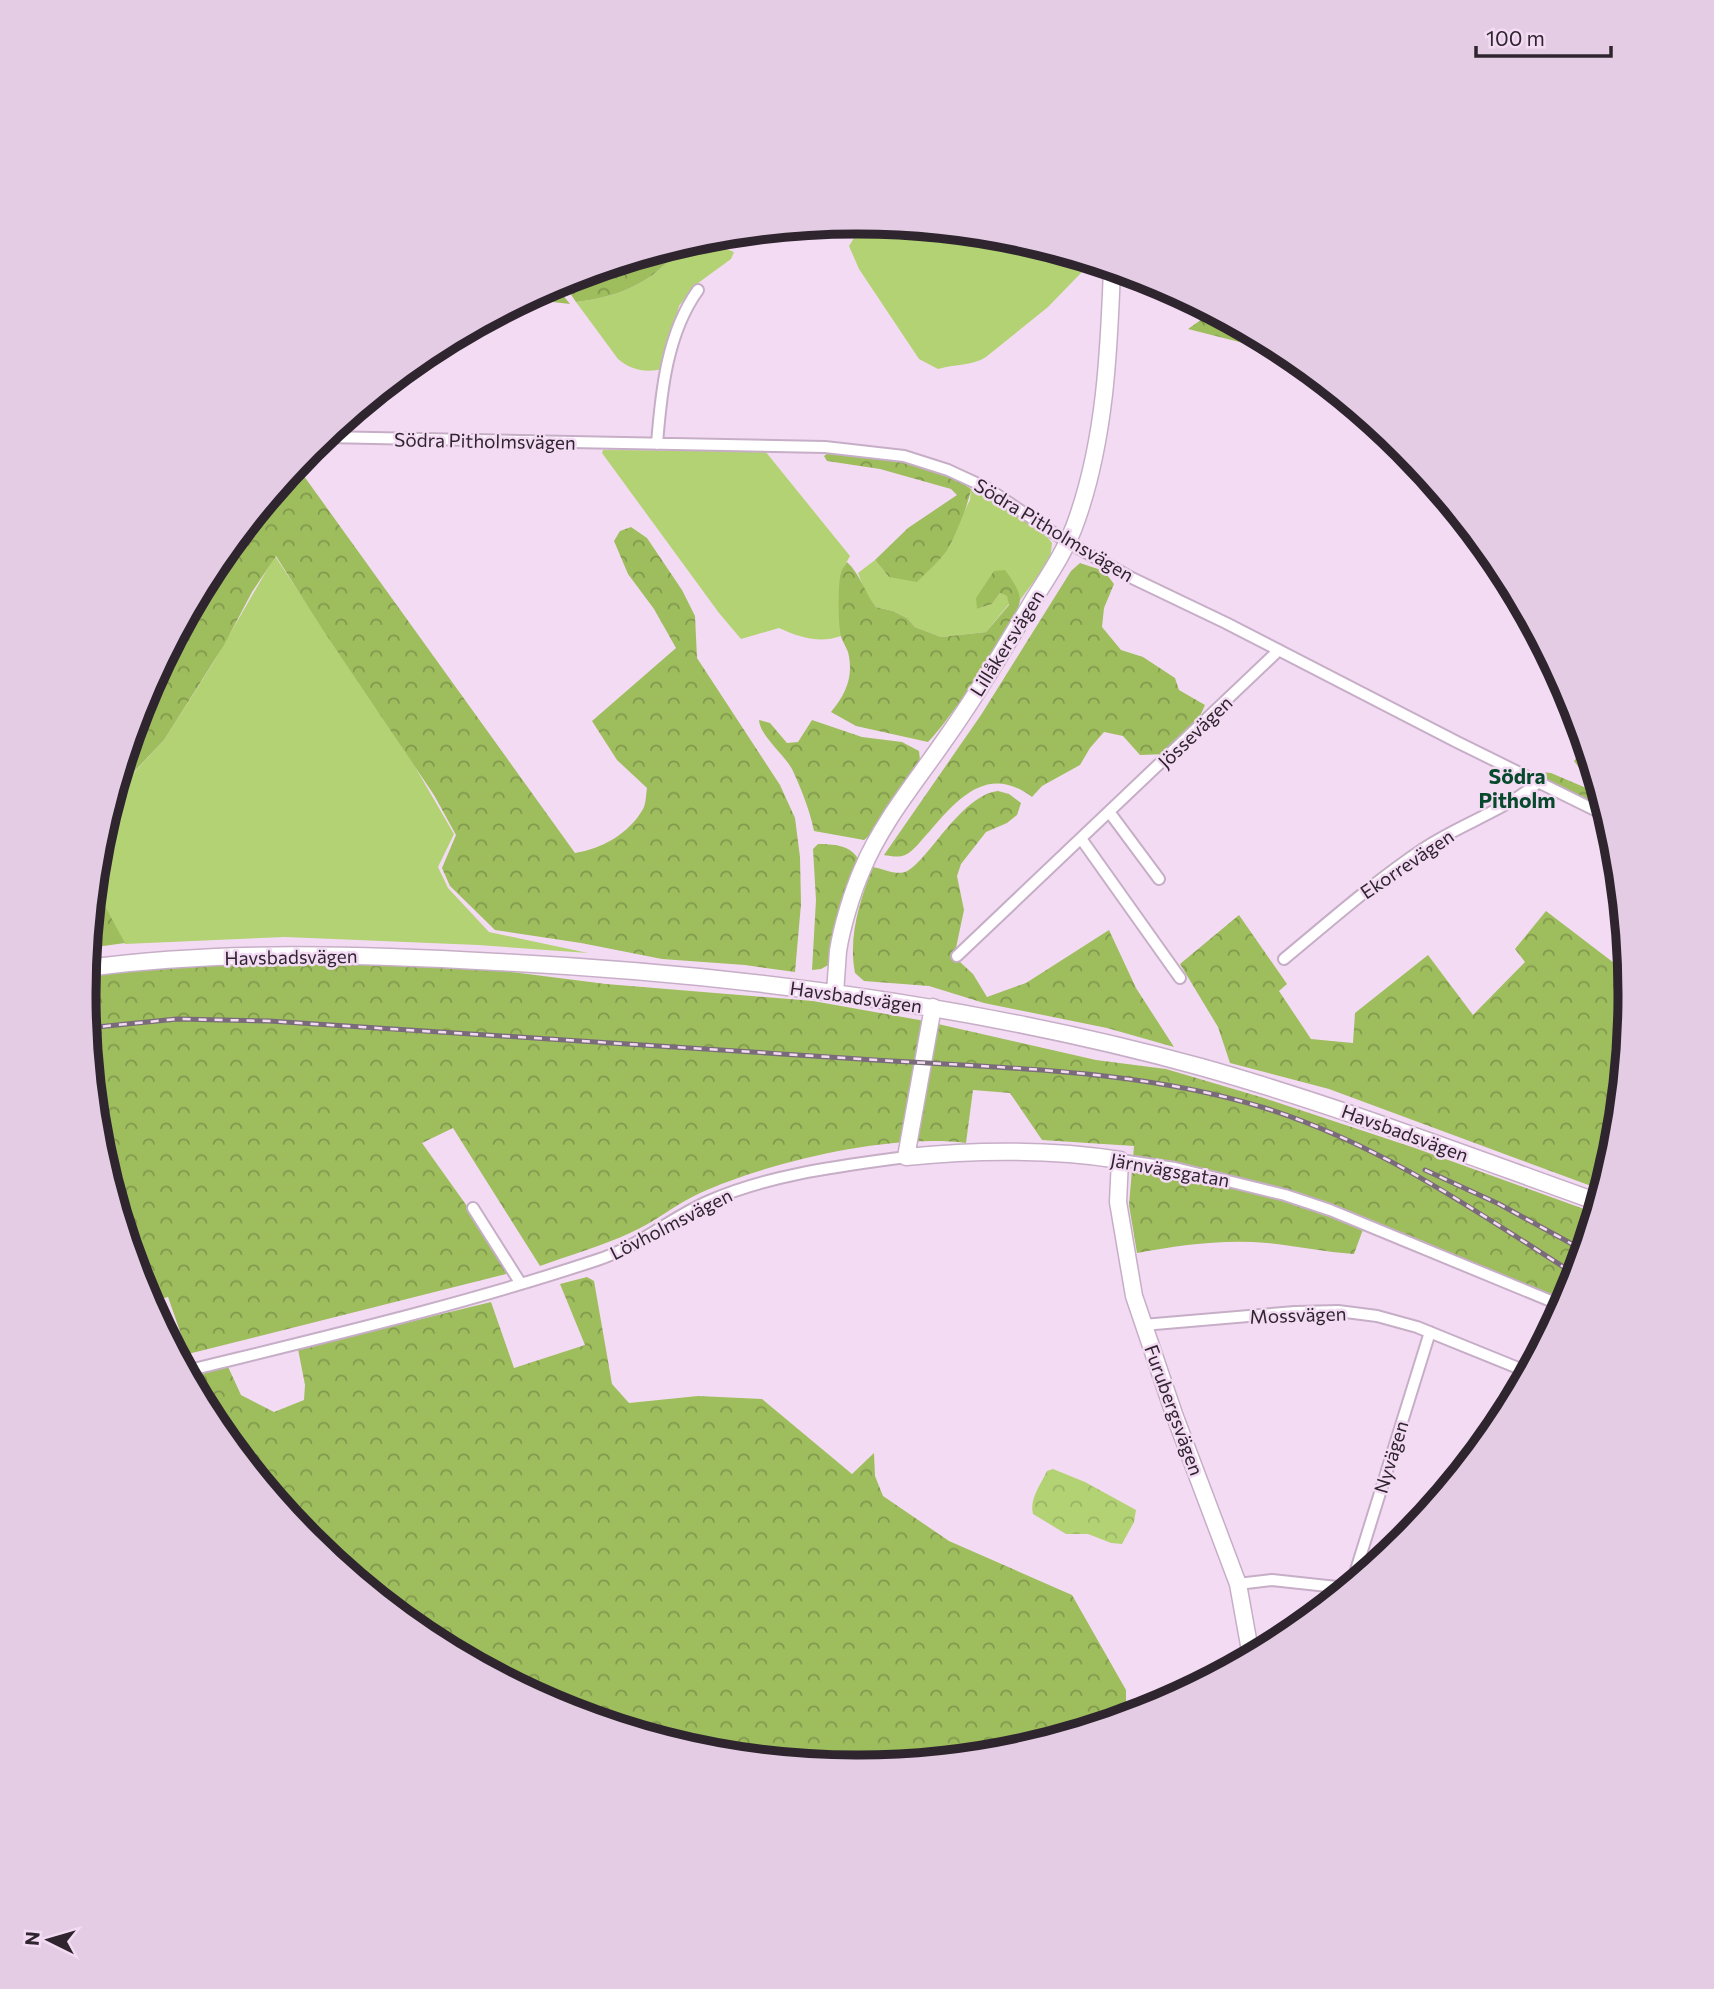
<svg xmlns="http://www.w3.org/2000/svg" width="1714" height="1989" font-family="Commissioner,sans-serif">
  <defs>
    <pattern id="forest-crowns" width="20" height="18" patternUnits="userSpaceOnUse" patternTransform="scale(1.75)"><rect width="20" height="18" fill="#9ebd5d"/><path d="M2 6a3 3 0 1 1 6 0M12 15a3 3 0 1 1 6 0" fill="none" stroke="#81994d"/></pattern>
    <pattern id="park-crowns" width="20" height="18" patternUnits="userSpaceOnUse" patternTransform="scale(1.75)"><rect width="20" height="18" fill="#b3d274"/><path d="M2 6a3 3 0 1 1 6 0M12 15a3 3 0 1 1 6 0" fill="none" stroke="#9ab465"/></pattern>
  </defs>
  <rect width="100%" height="100%" fill="#f4dbf4"/>
  <path fill="#b3d274" d="M864,222L1008,236L1096,263L1081,273L1048,307L986,357C972,366 954,364 938,369L919,359L859,269L849,246Z
    M719,235V246L734,252L731,259L694,286L679,306L662,369C645,373 631,370 618,359L576,302C618,297 651,284 678,250L675,246L707,236Z
    M603,450L765,451L850,556L840,574L841,636C819,644 799,637 779,628L741,639L719,613L602,453Z
    M971,489C997,497 1037,521 1052,543L1050,560L1020,600L1012,580L977,609L992,604L1000,593L1008,596L1009,604L986,632L941,637L915,627L907,618L893,611L876,607L866,594L858,573L875,560L889,577L961,517L970,500Z
    M275,556L414,765L454,834L438,867L448,888L489,932L588,953L478,945L285,937L125,944L94,889L99,843L114,794L164,740L213,663Z"/>
  <path fill="url(#forest-crowns)" d="M675,246L678,250C651,284 618,297 576,302L561,280Z
    M554,284L570,304L526,299Z
    M1212,312L1287,352L1291,355L1188,329Z
    M828,453C875,454 933,461 971,489C970,500 952,545 945,553C937,563 926,573 917,582L889,577L875,560L908,528L957,495L951,489L880,469L827,461L824,456Z
    M296,465L575,853C601,849 629,834 643,809C646,804 646,794 647,788L617,760L592,721L676,648L654,609L628,574L614,541L620,531L631,527L647,538L682,590L695,616L697,658L780,785L795,818L800,857L801,904L795,972L745,965L662,959L581,943L495,930L450,886L442,868L456,835L434,795L323,630L276,556L252,592L224,645L164,740L114,793L138,716L152,694L149,688L215,565Z
    M847,562C861,575 864,592 876,607L893,611L907,618L915,627L941,637L986,632L1009,605L1007,596L1000,593L992,604L977,609L976,598L994,571L1005,570C1011,578 1019,589 1020,599C1021,618 945,727 928,742L856,726L831,712C846,694 854,676 848,652C846,647 843,642 841,637C838,623 838,591 840,577C840,571 844,567 847,562Z
    M1080,563L1104,571L1114,584L1104,608L1102,627L1121,650L1143,657L1175,678L1179,690L1205,705L1200,716L1167,754L1140,755L1123,736L1104,732L1090,748L1080,765L1042,786L1032,797C988,764 958,798 929,832C922,839 914,851 905,855C898,858 891,856 884,855L981,715L1071,571Z
    M759,720L770,723L787,743L798,742L812,720L862,737L902,742L919,751L920,760L874,832L864,840L814,831C810,811 801,788 792,769C783,753 760,736 759,720Z
    M1585,746L1604,807L1547,780L1542,772L1551,773L1598,793L1574,761Z
    M998,791L1009,794L1021,803L1017,815L1007,823L986,832L961,864L957,876L964,910L956,948L960,962L973,974L987,997L1026,983L1109,930L1136,988L1174,1047L1107,1028L984,1003L929,986L864,981L855,973C848,937 860,899 873,867C883,869 896,875 905,872C911,870 918,862 922,858C942,836 969,794 998,791Z
    M818,844C832,844 851,845 858,859L845,896L832,963L821,969L812,970L816,900L813,849Z
    M95,888L125,943L89,948Z
    M1546,911L1614,963L1627,967L1630,995L1615,1146L1602,1190L1329,1089L1230,1063L1218,1027L1180,964L1239,915L1287,984L1279,991L1311,1039L1353,1043L1355,1013L1428,955L1473,1015L1525,962L1515,949Z
    M433,962L606,984L813,1001L925,1021L1096,1060L1166,1069L1264,1098L1415,1148L1595,1213L1571,1291L1562,1308L1365,1224L1354,1254C1324,1252 1296,1246 1267,1243C1224,1239 1179,1245 1137,1253L1129,1205L1134,1146L1042,1140L1010,1093L973,1090L966,1143C891,1133 769,1162 700,1193C676,1204 655,1222 630,1233C602,1246 570,1255 540,1266L453,1128L422,1143L514,1272L188,1354L168,1297L149,1302L143,1290L99,1145L84,994L86,974C201,961 317,962 433,962Z
    M587,1277L594,1281L612,1384L629,1403L698,1396L762,1399L852,1474L874,1453L875,1476L883,1496L949,1541L1072,1595L1126,1690V1717L1007,1753L857,1767L706,1753L561,1708L427,1637L310,1541L214,1424L185,1369L224,1358L241,1395L274,1412L304,1400L305,1385L298,1349L491,1302L514,1368L585,1345L560,1284Z"/>
  <path fill="url(#park-crowns)" d="M1053,1469L1085,1482L1136,1510L1134,1522L1122,1544L1111,1543L1088,1534H1066L1033,1514C1029,1499 1041,1484 1047,1471Z"/>
  <g fill="none" stroke-linecap="round" stroke-linejoin="round">
    <g stroke="#c7aec7" stroke-width="14">
      <path id="street" d="M324,437L825,447L904,456L948,470L987,488L1067,542L1132,578L1226,623L1457,742L1607,816
        M657,444C661,392 667,333 698,290
        M1110,813L1159,879
        M1082,840L1180,978
        M957,956L1279,650
        M1284,959C1330,921 1374,882 1423,849C1460,824 1504,811 1539,782
        M1120,1160L1175,1168L1285,1195L1330,1210L1563,1306
        M473,1208L521,1284
        M1143,1325L1295,1312L1338,1311L1377,1316L1417,1327L1528,1372
        M186,1371C324,1337 462,1305 597,1260C638,1247 670,1218 709,1201C771,1174 840,1166 906,1157
        M1352,1583L1430,1332
        M1238,1584L1272,1580L1346,1588"/>
    </g>
    <g stroke="#c7aec7" stroke-width="19">
      <path id="secondary" d="M87,968C222,950 361,954 497,962C735,974 972,1004 1201,1067C1336,1105 1466,1155 1598,1202
        M835,993C836,979 837,965 838,951C842,926 852,893 862,870C882,822 915,783 944,741C976,696 1004,649 1032,602C1049,575 1067,549 1077,519C1105,439 1109,352 1112,268
        M933,1007L906,1157C977,1150 1049,1149 1120,1160L1118,1202L1134,1296L1174,1414L1238,1584L1251,1656"/>
    </g>
    <use href="#street" stroke="#fff" stroke-width="10"/>
    <use href="#secondary" stroke="#fff" stroke-width="16"/>
    <g stroke="#7a6b7a" stroke-width="5">
      <path id="rail" d="M87,1028L177,1019L269,1021C466,1034 663,1046 860,1059C995,1068 1135,1068 1265,1108C1382,1145 1474,1210 1576,1275
        M1425,1170L1499,1204L1583,1250"/>
    </g>
    <use href="#rail" stroke="#f4dbf4" stroke-width="2.5" stroke-dasharray="8" stroke-linecap="butt"/>
  </g>
  <g text-anchor="middle" stroke-width="5" stroke-linejoin="round" paint-order="stroke">
    <g font-size="19" fill="#2f252f" stroke="#f4dbf4">
      <text transform="translate(485 441) rotate(1)" y="7">Södra Pitholmsvägen</text>
      <text transform="translate(1054 530) rotate(31)" y="7">Södra Pitholmsvägen</text>
      <text transform="translate(1007 643) rotate(-58)" y="7">Lillåkersvägen</text>
      <text transform="translate(1195 732) rotate(-44)" y="7">Jössevägen</text>
      <text transform="translate(1407 864) rotate(-34)" y="7">Ekorrevägen</text>
      <text transform="translate(291 957) rotate(-1)" y="7">Havsbadsvägen</text>
      <text transform="translate(856 997) rotate(8)" y="7">Havsbadsvägen</text>
      <text transform="translate(1405 1133) rotate(20)" y="7">Havsbadsvägen</text>
      <text transform="translate(1170 1170) rotate(10)" y="7">Järnvägsgatan</text>
      <text transform="translate(671 1224) rotate(-27)" y="7">Lövholmsvägen</text>
      <text transform="translate(1298 1315) rotate(-2)" y="7">Mossvägen</text>
      <text transform="translate(1174 1410) rotate(70)" y="7">Furubergsvägen</text>
      <text transform="translate(1391 1457) rotate(-73)" y="7">Nyvägen</text>
    </g>
    <g font-size="21" font-weight="bold" fill="#07492c" stroke="#f4dbf4">
      <text x="1517" y="784">Södra<tspan x="1517" dy="24">Pitholm</tspan></text>
    </g>
  </g>
  <path d="M0 0H1714V1989H0ZM856 234H858A760 760 0 0 1 1618 994V995A760 760 0 0 1 858 1755H856A760 760 0 0 1 96 995V994A760 760 0 0 1 856 234Z" fill="#e4cce4" fill-rule="evenodd"/>
  <path fill="none" stroke="#2f252f" stroke-width="9" d="M856 234H858A760 760 0 0 1 1618 994V995A760 760 0 0 1 858 1755H856A760 760 0 0 1 96 995V994A760 760 0 0 1 856 234Z"/>
  <g transform="translate(49 1940) rotate(275)" stroke="#f4dbf4" stroke-width="5" paint-order="stroke">
  <path d="M0-5L12 26L0 18L-12 26Z" fill="#2f252f"/>
  <text y="-10" font-size="19" font-weight="bold" text-anchor="middle" fill="#2f252f">N</text>
  </g>
  <path d="M1476 46v10h135v-10" fill="none" stroke="#2f252f" stroke-width="3.5"/>
  <text x="1486" y="46" font-size="21" fill="#2f252f" stroke="#f4dbf4" stroke-width="5" paint-order="stroke">100 m</text>
</svg>
